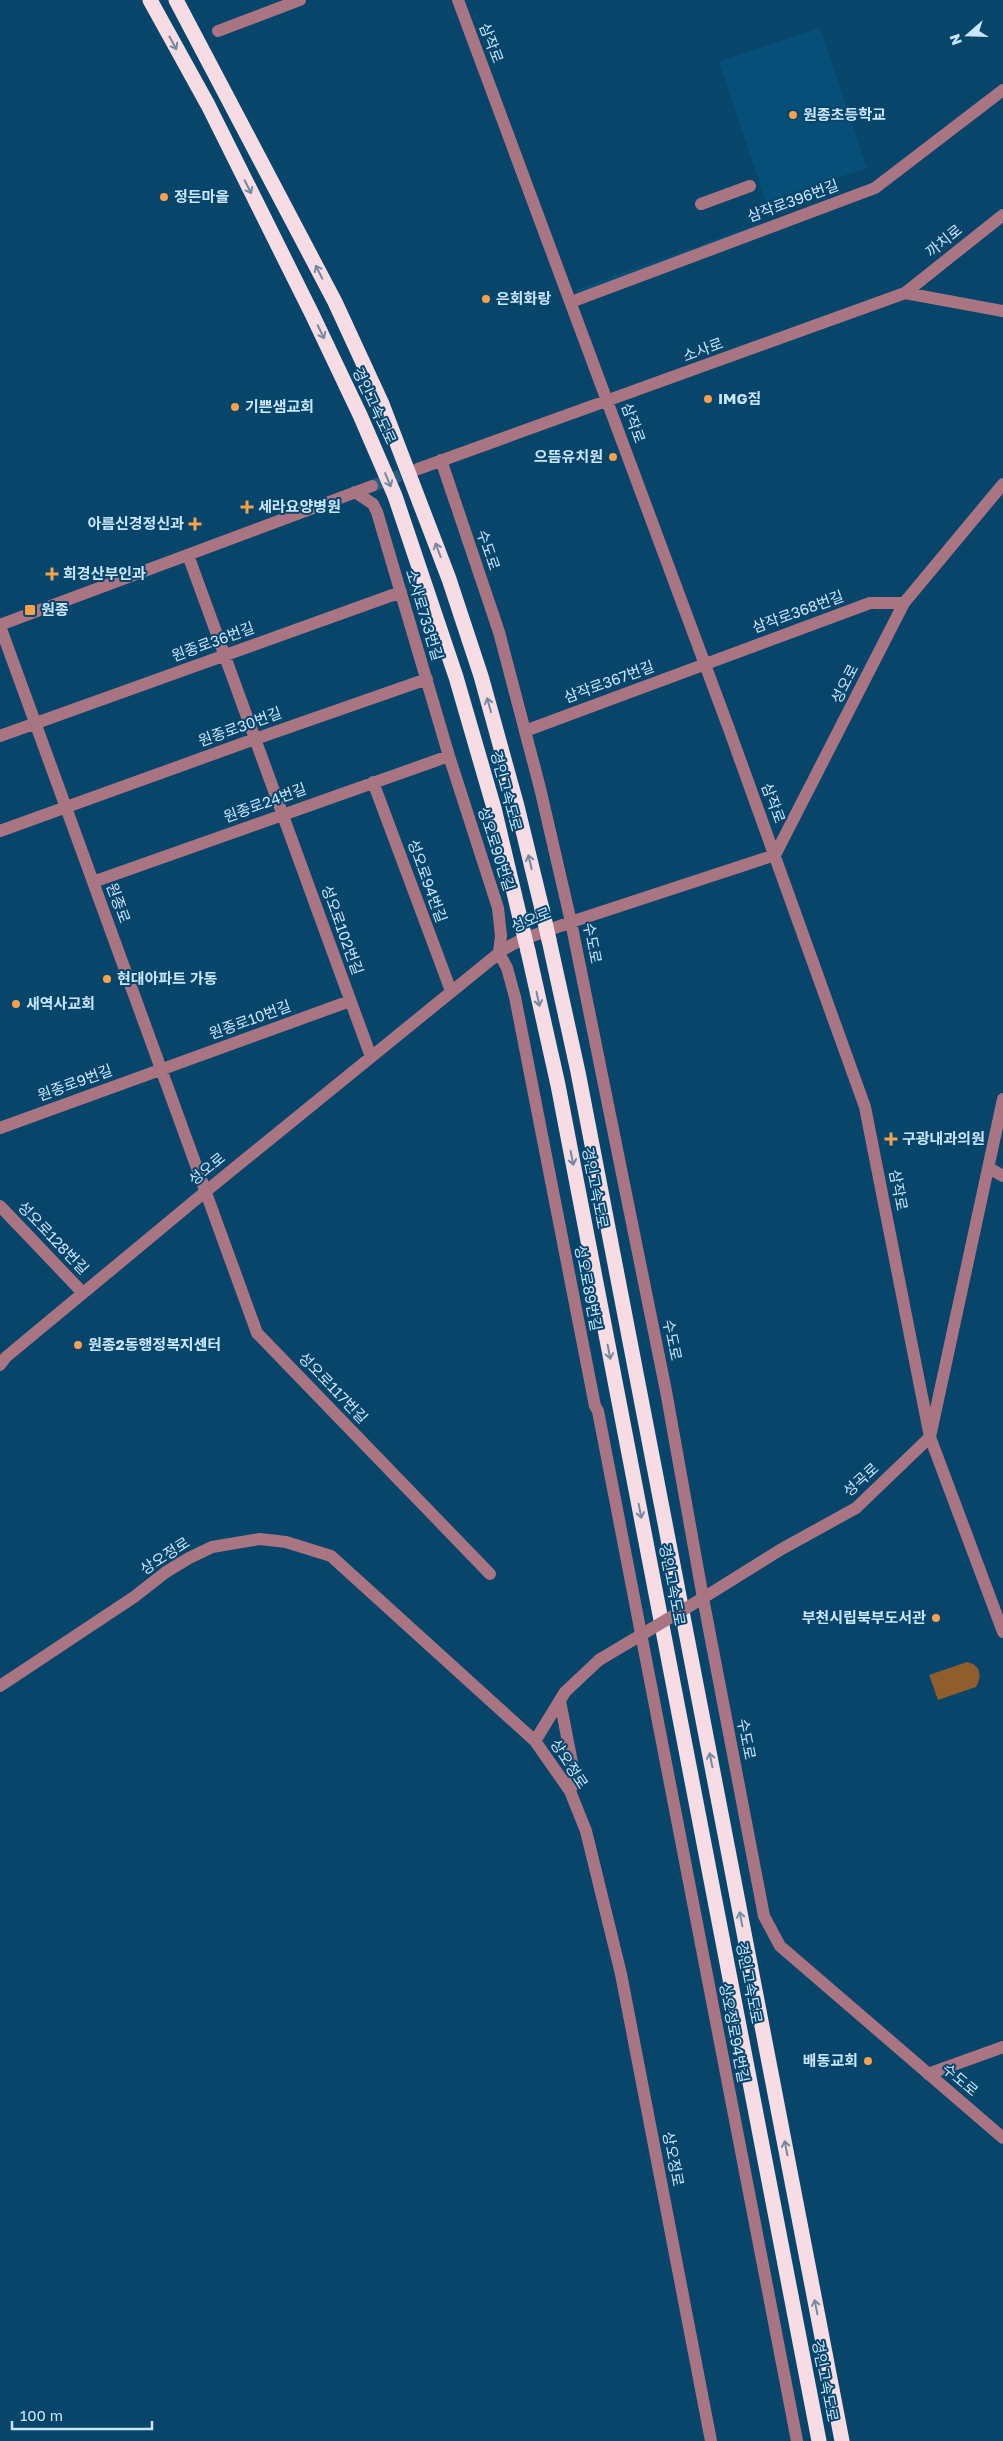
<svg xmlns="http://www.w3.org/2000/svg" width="1003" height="2441" font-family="'Golos Text','Noto Sans KR',sans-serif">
  <rect width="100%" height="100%" fill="#07456a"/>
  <path fill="#054f79" d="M820,28L867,168L766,202L719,62Z
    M758,224L762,234L580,301L576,290Z"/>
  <path fill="#905d2d" d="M967,1662C981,1665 982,1676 976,1687L938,1700L929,1675Z"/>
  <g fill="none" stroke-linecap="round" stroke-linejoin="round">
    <path stroke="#245d80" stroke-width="12" stroke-dasharray="12 6" stroke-linecap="butt" d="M372,486L417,469"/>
    <path stroke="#aa7583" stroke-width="12" d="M458,0L729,729L865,1107L930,1437L1003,1632
      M218,31L300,0
      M701,204L750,186
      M905,293L1003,215
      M571,302L875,188L1003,90
      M441,460L499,632L540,788L571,922L666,1391L703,1598L764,1916L780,1946L1003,2138
      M418,469L905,293L1003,311
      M355,492L373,504L377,512L449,756L498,908L501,936L499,953
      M188,555L371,1057
      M0,625L372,486
      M0,626L257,1333L490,1574
      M525,731L870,603H904
      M0,736L401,592
      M373,782L451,991
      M0,831L255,739L427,679
      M93,882L449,756
      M499,953L507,968L515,997L595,1406L598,1411L797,2441
      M0,1128L350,1001
      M989,1168L1003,1176
      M0,1206L83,1293
      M0,1365L6,1357L205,1192L504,949L521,940L571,922L775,855L904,603L1003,484
      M703,1598L780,1550L856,1508L930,1437L1003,1099
      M0,1686L134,1597L166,1572L189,1558L212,1547L260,1539L286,1542L331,1556L535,1741L570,1791L586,1831L621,1974L711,2441
      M560,1701L575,1778L570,1791
      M535,1741L565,1692L599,1660
      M928,2074L1003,2047"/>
    <path stroke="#f7dce3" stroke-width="15" d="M150,0L208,105L312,314L360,415L395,496L456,677L494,808L520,918
      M176,0L335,302L382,404L449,579L481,676L517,806L542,909
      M549,940L578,1072L842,2441
      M528,951L558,1085L819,2441"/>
    <path stroke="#aa7583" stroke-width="12" d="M599,1660L703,1598"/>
    <path stroke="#f7dce3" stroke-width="15" d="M542,909L549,940
      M520,918L528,951"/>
  </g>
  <defs><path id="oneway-shaft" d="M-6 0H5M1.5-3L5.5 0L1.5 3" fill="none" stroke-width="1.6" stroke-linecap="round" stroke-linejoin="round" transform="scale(1.25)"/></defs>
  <g stroke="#7389a0">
    <use href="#oneway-shaft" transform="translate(173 43) rotate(61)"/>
    <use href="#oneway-shaft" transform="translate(248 187) rotate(63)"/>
    <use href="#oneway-shaft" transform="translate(319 272) rotate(-117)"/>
    <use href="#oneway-shaft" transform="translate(321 332) rotate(64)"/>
    <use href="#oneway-shaft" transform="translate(388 480) rotate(67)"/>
    <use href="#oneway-shaft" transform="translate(438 550) rotate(-111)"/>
    <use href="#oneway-shaft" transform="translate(489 705) rotate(-106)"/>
    <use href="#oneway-shaft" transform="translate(530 862) rotate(-103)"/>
    <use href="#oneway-shaft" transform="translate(538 999) rotate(78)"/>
    <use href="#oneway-shaft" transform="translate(572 1158) rotate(79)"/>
    <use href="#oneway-shaft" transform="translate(609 1352) rotate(79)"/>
    <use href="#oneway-shaft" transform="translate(640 1511) rotate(79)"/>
    <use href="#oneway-shaft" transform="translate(711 1760) rotate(-101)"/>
    <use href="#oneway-shaft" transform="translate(741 1919) rotate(-101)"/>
    <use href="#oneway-shaft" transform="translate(786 2148) rotate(-101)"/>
    <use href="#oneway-shaft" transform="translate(816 2307) rotate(-101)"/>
  </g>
  <g fill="#f8a04b" stroke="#07456a" stroke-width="2">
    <circle cx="793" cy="115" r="5"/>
    <circle cx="164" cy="197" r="5"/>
    <circle cx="486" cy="299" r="5"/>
    <circle cx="708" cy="399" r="5"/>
    <circle cx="235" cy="407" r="5"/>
    <circle cx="613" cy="457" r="5"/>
    <path d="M244.5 499.5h5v5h5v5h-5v5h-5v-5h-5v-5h5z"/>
    <path d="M192.5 516.5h5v5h5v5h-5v5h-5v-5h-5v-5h5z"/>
    <path d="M49.5 566.5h5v5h5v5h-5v5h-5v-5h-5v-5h5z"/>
    <rect x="24" y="604" width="12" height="12" rx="2.5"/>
    <circle cx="107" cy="979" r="5"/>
    <circle cx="16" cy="1004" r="5"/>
    <path d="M888.5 1131.5h5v5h5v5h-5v5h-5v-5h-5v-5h5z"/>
    <circle cx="78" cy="1345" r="5"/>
    <circle cx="936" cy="1618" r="5"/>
    <circle cx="868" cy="2061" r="5"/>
  </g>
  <g text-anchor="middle" stroke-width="4" stroke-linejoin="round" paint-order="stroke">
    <g font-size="15" fill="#cae6fc" stroke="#07456a">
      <text transform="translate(491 43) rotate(69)" y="5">삼작로</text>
      <text transform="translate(793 201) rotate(-20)" y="5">삼작로396번길</text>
      <text transform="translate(944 241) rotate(-39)" y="5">까치로</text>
      <text transform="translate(703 350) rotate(-20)" y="5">소사로</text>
      <text transform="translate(374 406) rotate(65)" y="5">경인고속도로</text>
      <text transform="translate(633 423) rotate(70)" y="5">삼작로</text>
      <text transform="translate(488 550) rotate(71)" y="5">수도로</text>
      <text transform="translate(798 612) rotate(-20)" y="5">삼작로368번길</text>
      <text transform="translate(424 615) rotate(73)" y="5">소사로733번길</text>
      <text transform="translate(213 642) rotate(-20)" y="5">원종로36번길</text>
      <text transform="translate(609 682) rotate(-20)" y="5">삼작로367번길</text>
      <text transform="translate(845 684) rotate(-63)" y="5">성오로</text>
      <text transform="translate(240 727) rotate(-20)" y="5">원종로30번길</text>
      <text transform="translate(506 791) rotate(75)" y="5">경인고속도로</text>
      <text transform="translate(265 803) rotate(-20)" y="5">원종로24번길</text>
      <text transform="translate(773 803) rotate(70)" y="5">삼작로</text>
      <text transform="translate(496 849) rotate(72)" y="5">성오로90번길</text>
      <text transform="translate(427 881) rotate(70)" y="5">성오로94번길</text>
      <text transform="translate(118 903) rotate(70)" y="5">원종로</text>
      <text transform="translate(531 920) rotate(-22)" y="5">성오로</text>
      <text transform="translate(342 930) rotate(70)" y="5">성오로102번길</text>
      <text transform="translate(592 943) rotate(79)" y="5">수도로</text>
      <text transform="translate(250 1020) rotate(-20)" y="5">원종로10번길</text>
      <text transform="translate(75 1083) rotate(-20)" y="5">원종로9번길</text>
      <text transform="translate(207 1169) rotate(-39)" y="5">성오로</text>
      <text transform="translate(595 1188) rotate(79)" y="5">경인고속도로</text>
      <text transform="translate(898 1190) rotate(79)" y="5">삼작로</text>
      <text transform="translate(53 1238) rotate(46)" y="5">성오로128번길</text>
      <text transform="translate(588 1288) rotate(79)" y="5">성오로89번길</text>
      <text transform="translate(672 1340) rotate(78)" y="5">수도로</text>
      <text transform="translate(333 1388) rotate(46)" y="5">성오로117번길</text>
      <text transform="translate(861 1480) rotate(-42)" y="5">성곡로</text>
      <text transform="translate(165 1556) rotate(-33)" y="5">상오정로</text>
      <text transform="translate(672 1585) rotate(79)" y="5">경인고속도로</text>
      <text transform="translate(746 1739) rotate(79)" y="5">수도로</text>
      <text transform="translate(569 1764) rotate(57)" y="5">상오정로</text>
      <text transform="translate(749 1983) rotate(79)" y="5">경인고속도로</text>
      <text transform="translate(734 2033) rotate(79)" y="5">상오정로94번길</text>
      <text transform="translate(960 2080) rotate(40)" y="5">수도로</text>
      <text transform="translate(673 2159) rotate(79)" y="5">상오정로</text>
      <text transform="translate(825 2381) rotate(79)" y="5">경인고속도로</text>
    </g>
    <g font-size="15" font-weight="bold" fill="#cae6fc" stroke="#07456a" text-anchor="start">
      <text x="803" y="120">원종초등학교</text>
      <text x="174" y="202">정든마을</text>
      <text x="496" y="304">은회화랑</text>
      <text x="718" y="404">IMG짐</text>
      <text x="245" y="412">기쁜샘교회</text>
      <text x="603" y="462" text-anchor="end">으뜸유치원</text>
      <text x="258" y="512">세라요양병원</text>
      <text x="184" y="529" text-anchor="end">아름신경정신과</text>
      <text x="63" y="579">희경산부인과</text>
      <text x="41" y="615">원종</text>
      <text x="117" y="984">현대아파트 가동</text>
      <text x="26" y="1009">새역사교회</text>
      <text x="902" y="1144">구광내과의원</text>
      <text x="88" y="1350">원종2동행정복지센터</text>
      <text x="926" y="1623" text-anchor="end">부천시립북부도서관</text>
      <text x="858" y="2066" text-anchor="end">배동교회</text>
    </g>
  </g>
  <g transform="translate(968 35) rotate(250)" stroke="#07456a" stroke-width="4" paint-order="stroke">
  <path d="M0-4L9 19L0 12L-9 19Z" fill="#cae6fc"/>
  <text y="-8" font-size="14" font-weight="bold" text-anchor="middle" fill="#cae6fc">N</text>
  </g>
  <path d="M12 2421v8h140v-8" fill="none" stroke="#cae6fc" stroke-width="2.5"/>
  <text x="20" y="2421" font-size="15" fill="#cae6fc" stroke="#07456a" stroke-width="4" paint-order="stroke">100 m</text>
</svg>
